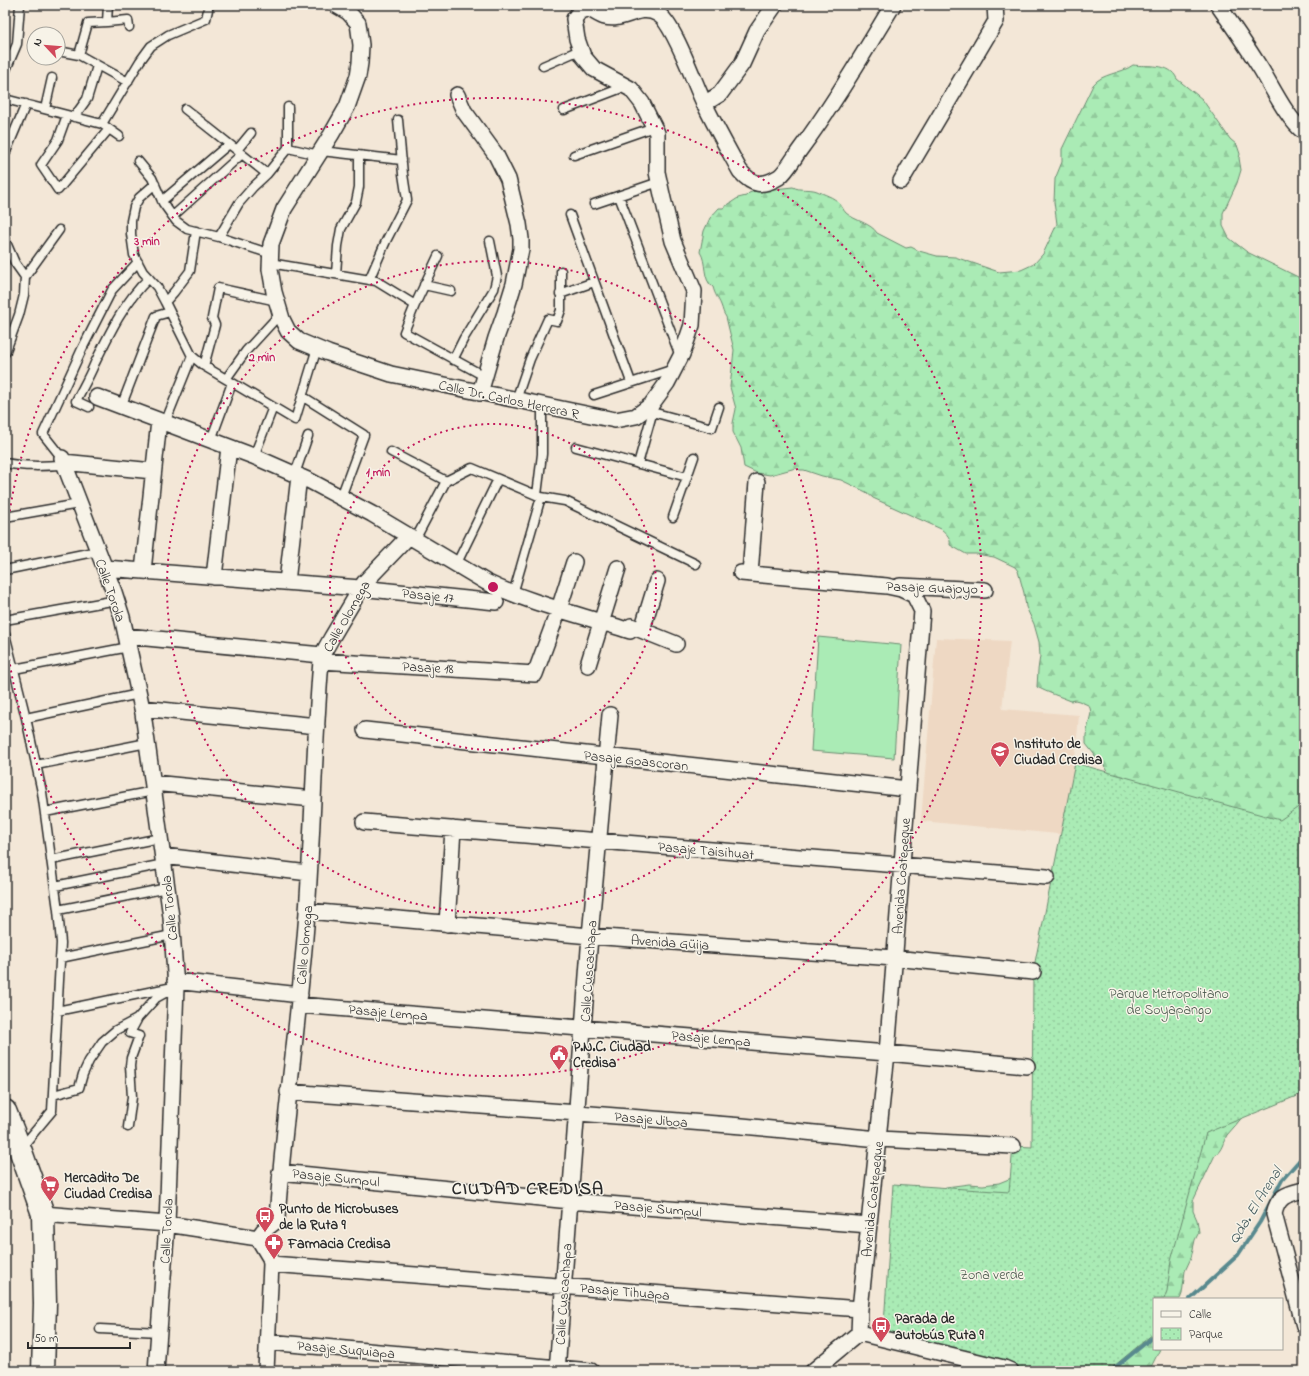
<svg xmlns="http://www.w3.org/2000/svg" width="1309" height="1376" font-family="'Indie Flower',sans-serif">
  <defs>
    <pattern id="forest-firs" width="22" height="20" patternUnits="userSpaceOnUse"><rect width="22" height="20" fill="#aaebb5"/><path d="M5 1l3.5 6h-7zM16 11l3.5 6h-7z" fill="#92ca9c"/></pattern>
    <pattern id="park-dots" width="8" height="8" patternUnits="userSpaceOnUse"><rect width="8" height="8" fill="#aaebb5"/><path d="M2 2h.1M6 6h.1" fill="none" stroke="#92ca9c" stroke-width="1.8" stroke-linecap="round"/></pattern>
  </defs>
  <rect width="100%" height="100%" fill="#f3e7d7"/>
  <filter id="ink" filterUnits="userSpaceOnUse"><feTurbulence type="fractalNoise" baseFrequency=".025" numOctaves="2"/><feDisplacementMap in="SourceGraphic" scale="8" xChannelSelector="R" yChannelSelector="G"/><feConvolveMatrix kernelMatrix="1 2 1 2 8 2 1 2 1" color-interpolation-filters="sRGB"/></filter>
  <g filter="url(#ink)">
    <path fill="#eed8c3" d="M936,638L1010,641L1002,709L1079,715L1068,835L921,821Z"/>
    <path fill="url(#forest-firs)" stroke="#6a8b70" d="M1133,65C1147,67 1170,62 1177,79L1202,99L1230,139L1237,145L1240,154L1239,158L1241,170L1237,183L1223,213V226L1229,238L1247,252L1298,277L1304,283V1055L1244,1114C1239,1122 1233,1128 1227,1135C1223,1142 1222,1151 1215,1155L1193,1201V1211L1197,1220L1199,1232L1195,1240L1191,1258L1185,1271L1182,1294L1180,1299H1154V1349H1160L1149,1371H1072L934,1193L946,1187L969,1184L983,1185L999,1183L1031,1170L1108,772L1106,768L1096,758L1094,754L1086,744V735L1091,713L1090,708L1088,705L1079,701L1075,700L1071,701C1059,696 1048,693 1037,687L1038,670L1040,656L1039,642L1034,624L1026,607L1024,593L1018,571L1015,567L994,557L976,554H966L950,545C951,538 947,534 941,529L873,498L866,492L841,480L822,476L804,470H800L796,468L770,475L757,473L744,467L741,448L733,432V423L736,409L730,387L734,350L726,317C723,313 723,310 721,305C718,298 715,295 713,287C702,280 707,262 700,252L704,231L710,218L719,208H723L738,198L746,196L749,193L755,191L793,187C800,191 809,188 817,191C823,194 834,197 839,203C842,206 843,210 846,213C855,221 871,223 877,233L906,248L911,247L919,251L937,256L955,257L999,272L1021,270L1034,264L1043,254L1057,224L1054,202L1055,179L1062,162V149L1093,85C1102,73 1121,74 1133,65Z"/>
    <path fill="url(#park-dots)" stroke="#6a8b70" d="M1075,763L1280,820L1304,803V1093L1206,1133L1171,1261L1167,1291L1164,1299H1154V1333L1108,1371H1033L886,1334L884,1331V1325L893,1184L1009,1192L1013,1146L1032,1147L1033,972Z"/>
    <path fill="#aaebb5" stroke="#6a8b70" d="M818,637L901,645L894,758L811,751Z"/>
    <g fill="none" stroke-linecap="round" stroke-linejoin="round">
      <path stroke="#59898e" stroke-width="4" d="M1190,1299L1238,1255L1260,1222L1282,1180L1304,1155
        M1111,1371L1154,1336"/>
      <g stroke="#2b2b2b" stroke-width="11">
        <path id="lane" d="M107,22L128,20L129,27
          M58,51L79,55L128,82
          M79,55L88,23L107,22L108,5
          M543,66L580,50
          M5,72L17,44L20,5
          M5,99L102,124L119,136
          M45,109L52,78
          M185,109L267,174
          M564,110L627,86
          M67,115L58,140L41,165L58,190L109,129
          M74,117L87,99L97,66
          M102,124L140,61L151,46L168,35L206,19L209,5
          M288,148L319,155
          M237,150L251,133
          M321,151L402,160
          M5,154L26,104
          M574,155L654,127
          M138,161L152,178L163,203L176,221L187,229L219,237L271,254
          M155,184L139,198L134,207L131,221V234L134,255L143,272L157,287L165,302L192,356L204,366L295,420L317,348
          M619,196L680,356
          M162,201L229,144
          M594,204L659,182
          M570,215L631,382
          M173,216L242,154
          M219,237L239,203L253,187L267,174L288,148V107
          M5,240L15,263L25,277L24,295L19,315L5,353
          M270,263L376,281L415,305L404,332L484,376
          M336,274L338,246L341,229L356,202L359,187V156
          M25,277L59,230
          M369,280L386,241L407,200L403,174L398,120
          M424,285L451,291
          M560,294L594,282
          M165,302L174,292L190,271L196,231
          M415,305L438,256
          M453,360L464,338L494,289L497,276L490,241
          M204,366L215,325L212,318L218,288L277,301
          M226,379L246,351L280,314
          M594,395L674,369
          M302,396L364,435L341,497
          M516,400L530,359L548,319L557,321L561,310V271
          M89,407L76,401C82,389 89,377 94,365C109,334 124,302 149,278
          M121,407L156,316L170,312
          M652,412L712,428L719,407
          M165,423L192,356
          M211,440L232,383
          M576,447L687,477
          M391,452L446,481L415,540
          M254,456L273,407
          M62,458L43,434L82,349L112,290L138,262
          M5,463C25,467 44,466 65,465
          M638,464L654,407
          M295,474L308,436
          M446,481L472,468L541,497L565,501L696,564
          M537,495L542,454V406
          M5,517L79,504
          M673,517L694,457
          M456,565L498,479
          M5,570L98,551
          M513,594L541,497
          M5,620L117,600
          M5,634L26,718L42,792L58,910L61,943L52,1111L21,1148
          M14,669L129,647
          M26,718L139,694
          M36,765L147,743
          M45,812L154,791
          M51,860L160,838
          M55,886L164,864
          M58,910L167,888
          M60,958L172,935
          M57,1011L168,988
          M53,1095L79,1088L83,1074L89,1061L102,1042L116,1030L137,1019L156,998L176,987
          M128,1127L132,1097L130,1066L131,1058L139,1036L130,1033L137,1020
          M100,1329L159,1332"/>
      </g>
      <g stroke="#2b2b2b" stroke-width="18">
        <path id="street" d="M336,5L348,12L358,23L361,45L360,63L358,76L347,107L331,135L284,209L271,244L270,269L274,292L282,319L288,331L299,341L328,353L391,374L615,420L636,416L651,405L667,383L682,354L692,325L694,291L673,241L663,199L657,172V133L642,103L631,89L594,69L583,56L577,39L574,19L580,11
          M1218,5C1233,26 1247,47 1261,69C1272,87 1288,120 1304,132
          M580,11L589,9C594,11 600,16 605,17C624,22 639,3 658,14C674,23 695,85 704,103C715,126 728,149 740,171C753,186 762,187 779,177C786,172 794,158 799,151C834,104 863,54 893,5
          M457,95L464,111L496,155L508,179L519,224L521,239V249L514,284L505,313L496,338L480,393
          M704,104L720,94L742,64L757,31L775,5
          M901,181L996,21L995,5
          M97,397L253,456L310,481L372,514L486,582C531,604 582,615 630,631L631,626L676,644
          M62,458L114,592L122,617L143,713L171,917L176,987L167,1224L156,1371
          M63,462L153,471
          M105,568L360,588L496,602
          M143,571L159,421
          M741,573L887,586L901,589L914,595L922,611L887,1053L860,1309L859,1333
          M750,574L757,482
          M214,577L229,447
          M287,582L299,476
          M900,586L985,590
          M642,630L657,581
          M126,636L322,655
          M321,661L535,674L559,609L574,562
          M588,665L618,568
          M142,708L317,726
          M365,730L908,789
          M153,783L313,799
          M364,822L1047,877
          M163,856L309,873
          M307,911L590,936L894,958L1033,972
          M447,924L453,829
          M175,981L300,995
          M299,1005L887,1053L1027,1066
          M288,1092L578,1113L742,1126L879,1139L1013,1146
          M280,1172L570,1201L869,1225
          M1304,1190C1288,1194 1278,1195 1274,1214L1304,1326
          M43,1214L167,1224L258,1238
          M271,1264L860,1309
          M268,1342L591,1371
          M266,1371L271,1264L270,1258L258,1238L263,1231L276,1221L277,1219C284,1116 300,1014 307,912C313,828 314,745 321,661L322,655L332,637L364,583L409,536
          M557,1371L590,936L610,715
          M813,1371L859,1333L1004,1368L1011,1371"/>
      </g>
      <g stroke="#2b2b2b" stroke-width="25">
        <path id="secondary" d="M5,1111L20,1149L43,1214L45,1304L43,1371"/>
      </g>
      <use href="#lane" stroke="#f7f3e8" stroke-width="8"/>
      <use href="#street" stroke="#f7f3e8" stroke-width="15"/>
      <use href="#secondary" stroke="#f7f3e8" stroke-width="22"/>
    </g>
  </g>
  <g fill="none" stroke="#c2185b" stroke-width="2" stroke-dasharray="2 4">
    <circle cx="493" cy="587" r="163"/>
    <circle cx="493" cy="587" r="326"/>
    <path d="M5 553A489 489 0 1 1 5 621"/>
  </g>
  <defs>
    <g id="school-pin" transform="scale(1)"><path d="M0 17L-7.5 6A9.5 9.5 0 1 1 7.5 6Z" fill="#d1495b" stroke="#f7f3e8"/><path d="M0-5L7-2L0 1L-7-2ZM-4 1L0 2.5L4 1V4Q0 6-4 4Z" fill="#fff"/></g>
    <g id="civic-pin" transform="scale(1)"><path d="M0 17L-7.5 6A9.5 9.5 0 1 1 7.5 6Z" fill="#d1495b" stroke="#f7f3e8"/><path d="M-.6-6.5H3V-4.5H.6V-3L4-1V1h2V6H-6V1h2V-1L-.6-3ZM-1.2 2.5V6h2.4V2.5Z" fill="#fff"/></g>
    <g id="supermarket-pin" transform="scale(1)"><path d="M0 17L-7.5 6A9.5 9.5 0 1 1 7.5 6Z" fill="#d1495b" stroke="#f7f3e8"/><path d="M-6-5.5h2.5l.6 2H6L4.5 2H-2.5L-4.4-4H-6ZM-1.5 3.2a1.3 1.3 0 1 0 .1 0ZM3 3.2a1.3 1.3 0 1 0 .1 0Z" fill="#fff"/></g>
    <g id="bus-pin" transform="scale(1)"><path d="M0 17L-7.5 6A9.5 9.5 0 1 1 7.5 6Z" fill="#d1495b" stroke="#f7f3e8"/><path d="M-5-6H5V4H4V6H2V4H-2V6H-4V4H-5ZM-3.5-4V0h7V-4ZM-3.5 1.2v1.5H-2V1.2ZM2 1.2v1.5H3.5V1.2Z" fill="#fff"/></g>
    <g id="pharmacy-pin" transform="scale(1)"><path d="M0 17L-7.5 6A9.5 9.5 0 1 1 7.5 6Z" fill="#d1495b" stroke="#f7f3e8"/><path d="M-2-6h4v4h4v4h-4v4h-4v-4h-4v-4h4Z" fill="#fff"/></g>
  </defs>
  <g fill-rule="evenodd">
    <use href="#school-pin" x="1000" y="751"/>
    <use href="#civic-pin" x="559" y="1054"/>
    <use href="#supermarket-pin" x="50" y="1185"/>
    <use href="#bus-pin" x="265" y="1216"/>
    <use href="#pharmacy-pin" x="274" y="1243"/>
    <use href="#bus-pin" x="881" y="1326"/>
  </g>
  <g text-anchor="middle" stroke-width="3" stroke-linejoin="round" paint-order="stroke">
    <g font-size="14" fill="#2b2b2b" stroke="#f7f3e8">
      <text transform="translate(509 399) rotate(12)" y="5">Calle Dr. Carlos Herrera R</text>
      <text transform="translate(932 587) rotate(2)" y="5">Pasaje Guajoyo</text>
      <text transform="translate(111 590) rotate(71)" y="5">Calle Torola</text>
      <text transform="translate(428 595) rotate(6)" y="5">Pasaje 17</text>
      <text transform="translate(346 616) rotate(-60)" y="5">Calle Olomega</text>
      <text transform="translate(428 667) rotate(3)" y="5">Pasaje 18</text>
      <text transform="translate(636 760) rotate(6)" y="5">Pasaje Goascoran</text>
      <text transform="translate(706 850) rotate(5)" y="5">Pasaje Taisihuat</text>
      <text transform="translate(901 876) rotate(-86)" y="5">Avenida Coatepeque</text>
      <text transform="translate(169 908) rotate(-96)" y="5">Calle Torola</text>
      <text transform="translate(670 942) rotate(4)" y="5">Avenida Güija</text>
      <text transform="translate(304 945) rotate(-85)" y="5">Calle Olomega</text>
      <text transform="translate(588 971) rotate(-86)" y="5">Calle Cuscachapa</text>
      <text transform="translate(388 1012) rotate(5)" y="5">Pasaje Lempa</text>
      <text transform="translate(711 1038) rotate(5)" y="5">Pasaje Lempa</text>
      <text transform="translate(651 1119) rotate(5)" y="5">Pasaje Jiboa</text>
      <text transform="translate(336 1177) rotate(6)" y="5">Pasaje Sumpul</text>
      <text transform="translate(872 1199) rotate(-84)" y="5">Avenida Coatepeque</text>
      <text transform="translate(658 1208) rotate(5)" y="5">Pasaje Sumpul</text>
      <text transform="translate(166 1231) rotate(-87)" y="5">Calle Torola</text>
      <text transform="translate(625 1291) rotate(5)" y="5">Pasaje Tihuapa</text>
      <text transform="translate(563 1294) rotate(-86)" y="5">Calle Cuscachapa</text>
      <text transform="translate(346 1349) rotate(5)" y="5">Pasaje Suquiapa</text>
    </g>
    <g font-size="14" font-weight="bold" fill="#2b2b2b" stroke="#f7f3e8" text-anchor="start">
      <text x="1014" y="748">Instituto de<tspan x="1014" dy="16">Ciudad Credisa</tspan></text>
      <text x="573" y="1051">P.N.C. Ciudad<tspan x="573" dy="16">Credisa</tspan></text>
      <text x="64" y="1182">Mercadito De<tspan x="64" dy="16">Ciudad Credisa</tspan></text>
      <text x="279" y="1213">Punto de Microbuses<tspan x="279" dy="16">de la Ruta 9</tspan></text>
      <text x="288" y="1248">Farmacia Credisa</text>
      <text x="895" y="1323">Parada de<tspan x="895" dy="16">autobús Ruta 9</tspan></text>
    </g>
    <g font-size="14" fill="#4b5b4e" stroke="#f7f3e8">
      <text x="1169" y="998">Parque Metropolitano<tspan x="1169" dy="16">de Soyapango</tspan></text>
      <text x="992" y="1279">Zona verde</text>
    </g>
    <g font-size="15" font-style="italic" fill="#425a5d" stroke="#f7f3e8">
      <text transform="translate(1255 1205) rotate(-58)" y="5">Qda. El Arenal</text>
    </g>
    <g font-size="18" font-weight="bold" letter-spacing="1" fill="#2b2b2b" stroke="#f7f3e8">
      <text x="528" y="1194">CIUDAD CREDISA</text>
    </g>
  </g>
  <circle cx="493" cy="587" r="6" fill="#c2185b" stroke="#f7f3e8" stroke-width="2"/>
  <g font-size="12" text-anchor="middle" font-weight="bold" fill="#c2185b" stroke="#f7f3e8" stroke-width="3" stroke-linejoin="round" paint-order="stroke">
    <text x="147" y="245">3 min</text>
    <text x="262" y="361">2 min</text>
    <text x="378" y="476">1 min</text>
  </g>
  <rect width="1309" height="1376" fill="none" stroke="#f7f3e8" stroke-width="20"/>
  <rect x="10" y="10" width="1289" height="1356" fill="none" stroke="#2b2b2b" stroke-width="1.5" filter="url(#ink)"/>
  <rect x="1153" y="1298" width="130" height="52" fill="#f7f3e8" stroke="#a5a39c"/>
  <rect x="1161" y="1311" width="20" height="6" fill="#f7f3e8" stroke="#a5a39c"/>
  <text x="1189" y="1318" font-size="12" fill="#2b2b2b">Calle</text>
  <rect x="1161" y="1328" width="20" height="12" fill="url(#park-dots)" stroke="#a5a39c"/>
  <text x="1189" y="1338" font-size="12" fill="#2b2b2b">Parque</text>
  <g transform="translate(46 46) rotate(296)"><circle r="19" fill="#f7f3e8" stroke="#a5a39c"/>
  <path d="M0-3L7 15L0 10L-7 15Z" fill="#d1495b"/>
  <text y="-6" font-size="11" font-weight="bold" text-anchor="middle" fill="#2b2b2b">N</text>
  </g>
  <path d="M28 1342v6h102v-6" fill="none" stroke="#2b2b2b" stroke-width="2"/>
  <text x="34" y="1342" font-size="12" fill="#2b2b2b" stroke="#f7f3e8" stroke-width="3" paint-order="stroke">50 m</text>
</svg>
